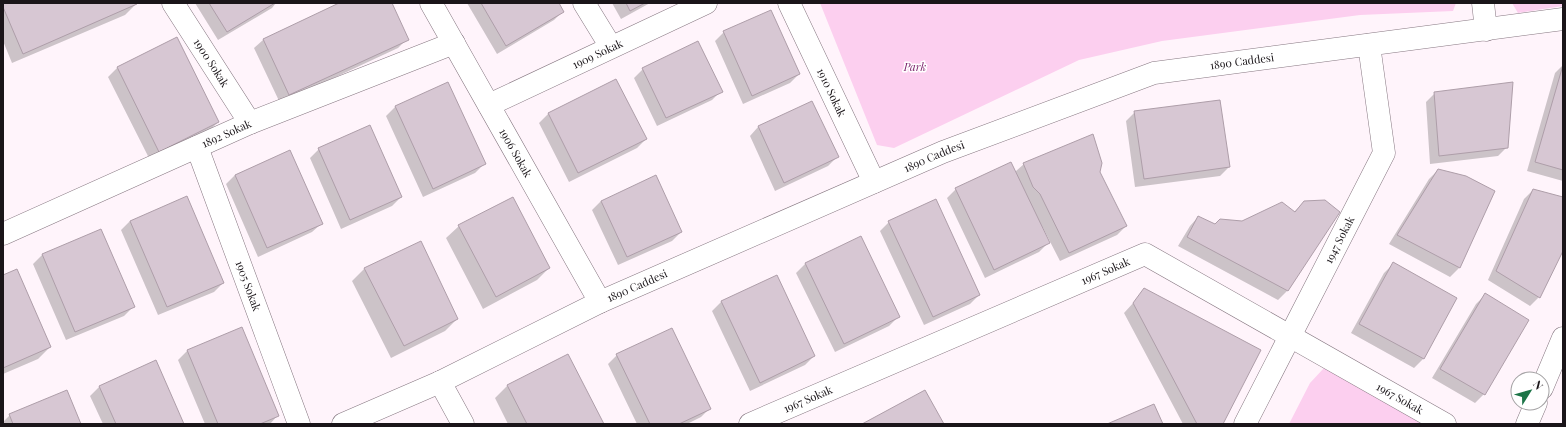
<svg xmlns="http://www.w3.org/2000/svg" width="1566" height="427" font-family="'Playfair Display',serif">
  <rect width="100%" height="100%" fill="#fff4fb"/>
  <path fill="#fccfef" d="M820,3H1456L1453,11L1360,15L1162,41L1079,60L894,148L877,145Z
    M1512,3H1563V6L1518,13Z
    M1324,368H1344L1428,424H1289L1310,383Z"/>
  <path fill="#0003" d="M3,3H135L136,4L125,15L12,63L3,41Z
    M195,3H276L272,8L218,40Z
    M342,3H390L407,39L398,48L280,103L254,48L263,40Z
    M467,3H558L563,11L554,20L497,54Z
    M612,3H650L621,19Z
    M724,32L799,74L790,83L743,104L715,41Z
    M1563,65V181L1527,171L1555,73Z
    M117,68L218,122L209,131L150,160L108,77Z
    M643,69L721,91L712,100L657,126L634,78Z
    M616,80L646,139L637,148L569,182L539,123L548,114Z
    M447,83L484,164L475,173L423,197L386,116L395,107Z
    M1435,93L1507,147L1498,156L1430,164L1426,102Z
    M811,102L837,157L828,166L775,191L750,136L758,127Z
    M1135,112L1229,167L1220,176L1135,187L1126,121Z
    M319,149L401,197L392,206L341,229L310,158Z
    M290,151L321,224L312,232L258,257L226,184L235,175Z
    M1024,164L1126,226L1117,235L1060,261L1043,228H1042L1048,243L1039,252L985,278L947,198L956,189L1015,172Z
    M1438,170L1494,192L1459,268L1450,277L1389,244L1429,179Z
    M1533,190L1563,198V248L1539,297L1530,306L1488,280L1524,199Z
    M512,198L549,268L537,280L483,309L446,238L459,226Z
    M601,201L681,232L672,241L618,265L592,210Z
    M1304,202L1287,291L1278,300L1178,246L1190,226L1198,217L1215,225L1242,222L1294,212Z
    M130,221L223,283L214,292L158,315L121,230Z
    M889,222L979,295L970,304L924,325L880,231Z
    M101,230L133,307L124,316L66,340L33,264L42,255Z
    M805,264L898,317L889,326L835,352L796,273Z
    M1393,264L1455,298L1423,359L1414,368L1351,333L1384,273Z
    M364,269L457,319L445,331L391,358L352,281Z
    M3,276L50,347L38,359L3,374Z
    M776,276L814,356L805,365L750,391L712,311L721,302Z
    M1145,290L1222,424H1183L1124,313Z
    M1485,295L1484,394L1475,403L1432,378L1476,304Z
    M241,328L278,415L270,424H205L178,360L187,351Z
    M617,355L710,408L701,417L687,424H637L608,364Z
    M507,386L603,424H508L495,398Z
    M99,387L183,424H103L90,396Z
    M10,415L80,424H3V422Z"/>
  <path fill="#d7c7d3" stroke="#ae9ea9" d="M3,3H136L137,4L23,54L3,7Z
    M209,3H275L227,32Z
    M339,3H392L409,40L289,95L263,39Z
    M481,3H559L564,12L506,46Z
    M626,3H645L630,11Z
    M771,10L800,74L752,96L723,31Z
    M177,37L219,122L159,152L117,67Z
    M698,41L723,92L666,118L642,68Z
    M1563,65V170L1535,162Z
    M616,79L647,139L578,173L548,113Z
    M448,82L486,164L433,189L395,106Z
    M1513,82L1508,148L1439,156L1434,92Z
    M1220,100L1230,167L1144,179L1134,111Z
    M812,101L839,157L784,183L758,126Z
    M370,125L402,197L350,220L318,148Z
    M1093,134L1102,163L1100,172L1127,226L1069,253L1040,194L1033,187L1023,163Z
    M290,150L323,224L267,248L235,175Z
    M1011,162L1050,243L994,270L955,188Z
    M1438,169L1466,176L1495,191L1460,268L1397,235Z
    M656,175L682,232L627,257L601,201Z
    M1533,189L1563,197V251L1540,298L1496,271Z
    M187,196L224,283L167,307L130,221Z
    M513,197L550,268L496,297L458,225Z
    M936,199L980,295L933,317L888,221Z
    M1325,200L1340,212L1288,291L1187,237L1198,216L1215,224L1220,219L1242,221L1282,202L1295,212L1304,201Z
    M101,229L135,307L75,332L42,254Z
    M861,236L900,317L844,344L805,263Z
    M421,241L458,319L404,346L364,268Z
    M1393,262L1457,298L1424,359L1359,324Z
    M17,269L51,347L3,368V275Z
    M777,275L815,356L760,383L721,301Z
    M1144,288L1261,350L1223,424H1197L1133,303Z
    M1485,293L1529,320L1485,395L1440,369Z
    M242,327L279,416L260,424H218L187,350Z
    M672,328L711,409L679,424H650L616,354Z
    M568,354L604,424H527L507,385Z
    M156,360L184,424H116L99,386Z
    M67,390L81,424H13L9,414Z
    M925,390L944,424H862Z
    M1154,404L1163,424H1107Z"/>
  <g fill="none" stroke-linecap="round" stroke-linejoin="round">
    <g stroke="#867781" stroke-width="23">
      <g id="minor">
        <path id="s1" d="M173,3L250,123"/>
        <path id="s2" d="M431,3L600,302"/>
        <path d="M584,3L611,47"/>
        <path id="s3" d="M789,3L874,182"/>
        <path d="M1483,3L1486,30"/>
        <path id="s4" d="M489,105L706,3"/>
        <path id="s5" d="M197,147L299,424"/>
        <path id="s6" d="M3,234L250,123L454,43"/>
        <path d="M440,382L463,424"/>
        <path d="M1542,388L1563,338"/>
        <path id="s7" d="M343,424L440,382L600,302L943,152L1154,73L1563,19"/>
        <path id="s8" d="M750,424L1145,254L1445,424"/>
        <path id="s9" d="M1245,424L1384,153L1369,45"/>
        <path d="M1527,424L1536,403"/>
      </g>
    </g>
    <use href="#minor" stroke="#fff" stroke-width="22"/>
  </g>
  <g text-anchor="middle" stroke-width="3" stroke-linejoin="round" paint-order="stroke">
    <g font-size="11" fill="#1a1519" stroke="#fff">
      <text dy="4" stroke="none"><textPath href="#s4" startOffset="120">1909 Sokak</textPath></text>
      <text dy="4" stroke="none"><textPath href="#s7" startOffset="973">1890 Caddesi</textPath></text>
      <text dy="4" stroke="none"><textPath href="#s1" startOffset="71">1900 Sokak</textPath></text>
      <text dy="4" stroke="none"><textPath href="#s3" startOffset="99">1910 Sokak</textPath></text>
      <text dy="4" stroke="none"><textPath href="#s6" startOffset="245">1892 Sokak</textPath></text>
      <text dy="4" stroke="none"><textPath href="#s2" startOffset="172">1906 Sokak</textPath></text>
      <text dy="4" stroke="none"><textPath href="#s7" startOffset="649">1890 Caddesi</textPath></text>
      <text dy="4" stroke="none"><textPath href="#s9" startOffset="207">1947 Sokak</textPath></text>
      <text dy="4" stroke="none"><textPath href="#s8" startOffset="387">1967 Sokak</textPath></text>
      <text dy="4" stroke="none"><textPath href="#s5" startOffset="148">1905 Sokak</textPath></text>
      <text dy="4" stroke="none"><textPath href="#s7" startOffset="325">1890 Caddesi</textPath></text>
      <text dy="4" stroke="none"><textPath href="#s8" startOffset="63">1967 Sokak</textPath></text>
      <text dy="4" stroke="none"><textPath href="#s8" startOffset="723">1967 Sokak</textPath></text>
    </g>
    <g font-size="11" font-style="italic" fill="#771b67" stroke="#fff">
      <text x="915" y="71">Park</text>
    </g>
  </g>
  <rect width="1566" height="427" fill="none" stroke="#1a1519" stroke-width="8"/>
  <g transform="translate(1530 391) rotate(53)"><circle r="19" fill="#ffffff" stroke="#a3a1a3"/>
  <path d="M0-3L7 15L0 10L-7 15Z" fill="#1c7447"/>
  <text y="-6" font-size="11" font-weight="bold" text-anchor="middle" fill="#1a1519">N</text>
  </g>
</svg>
